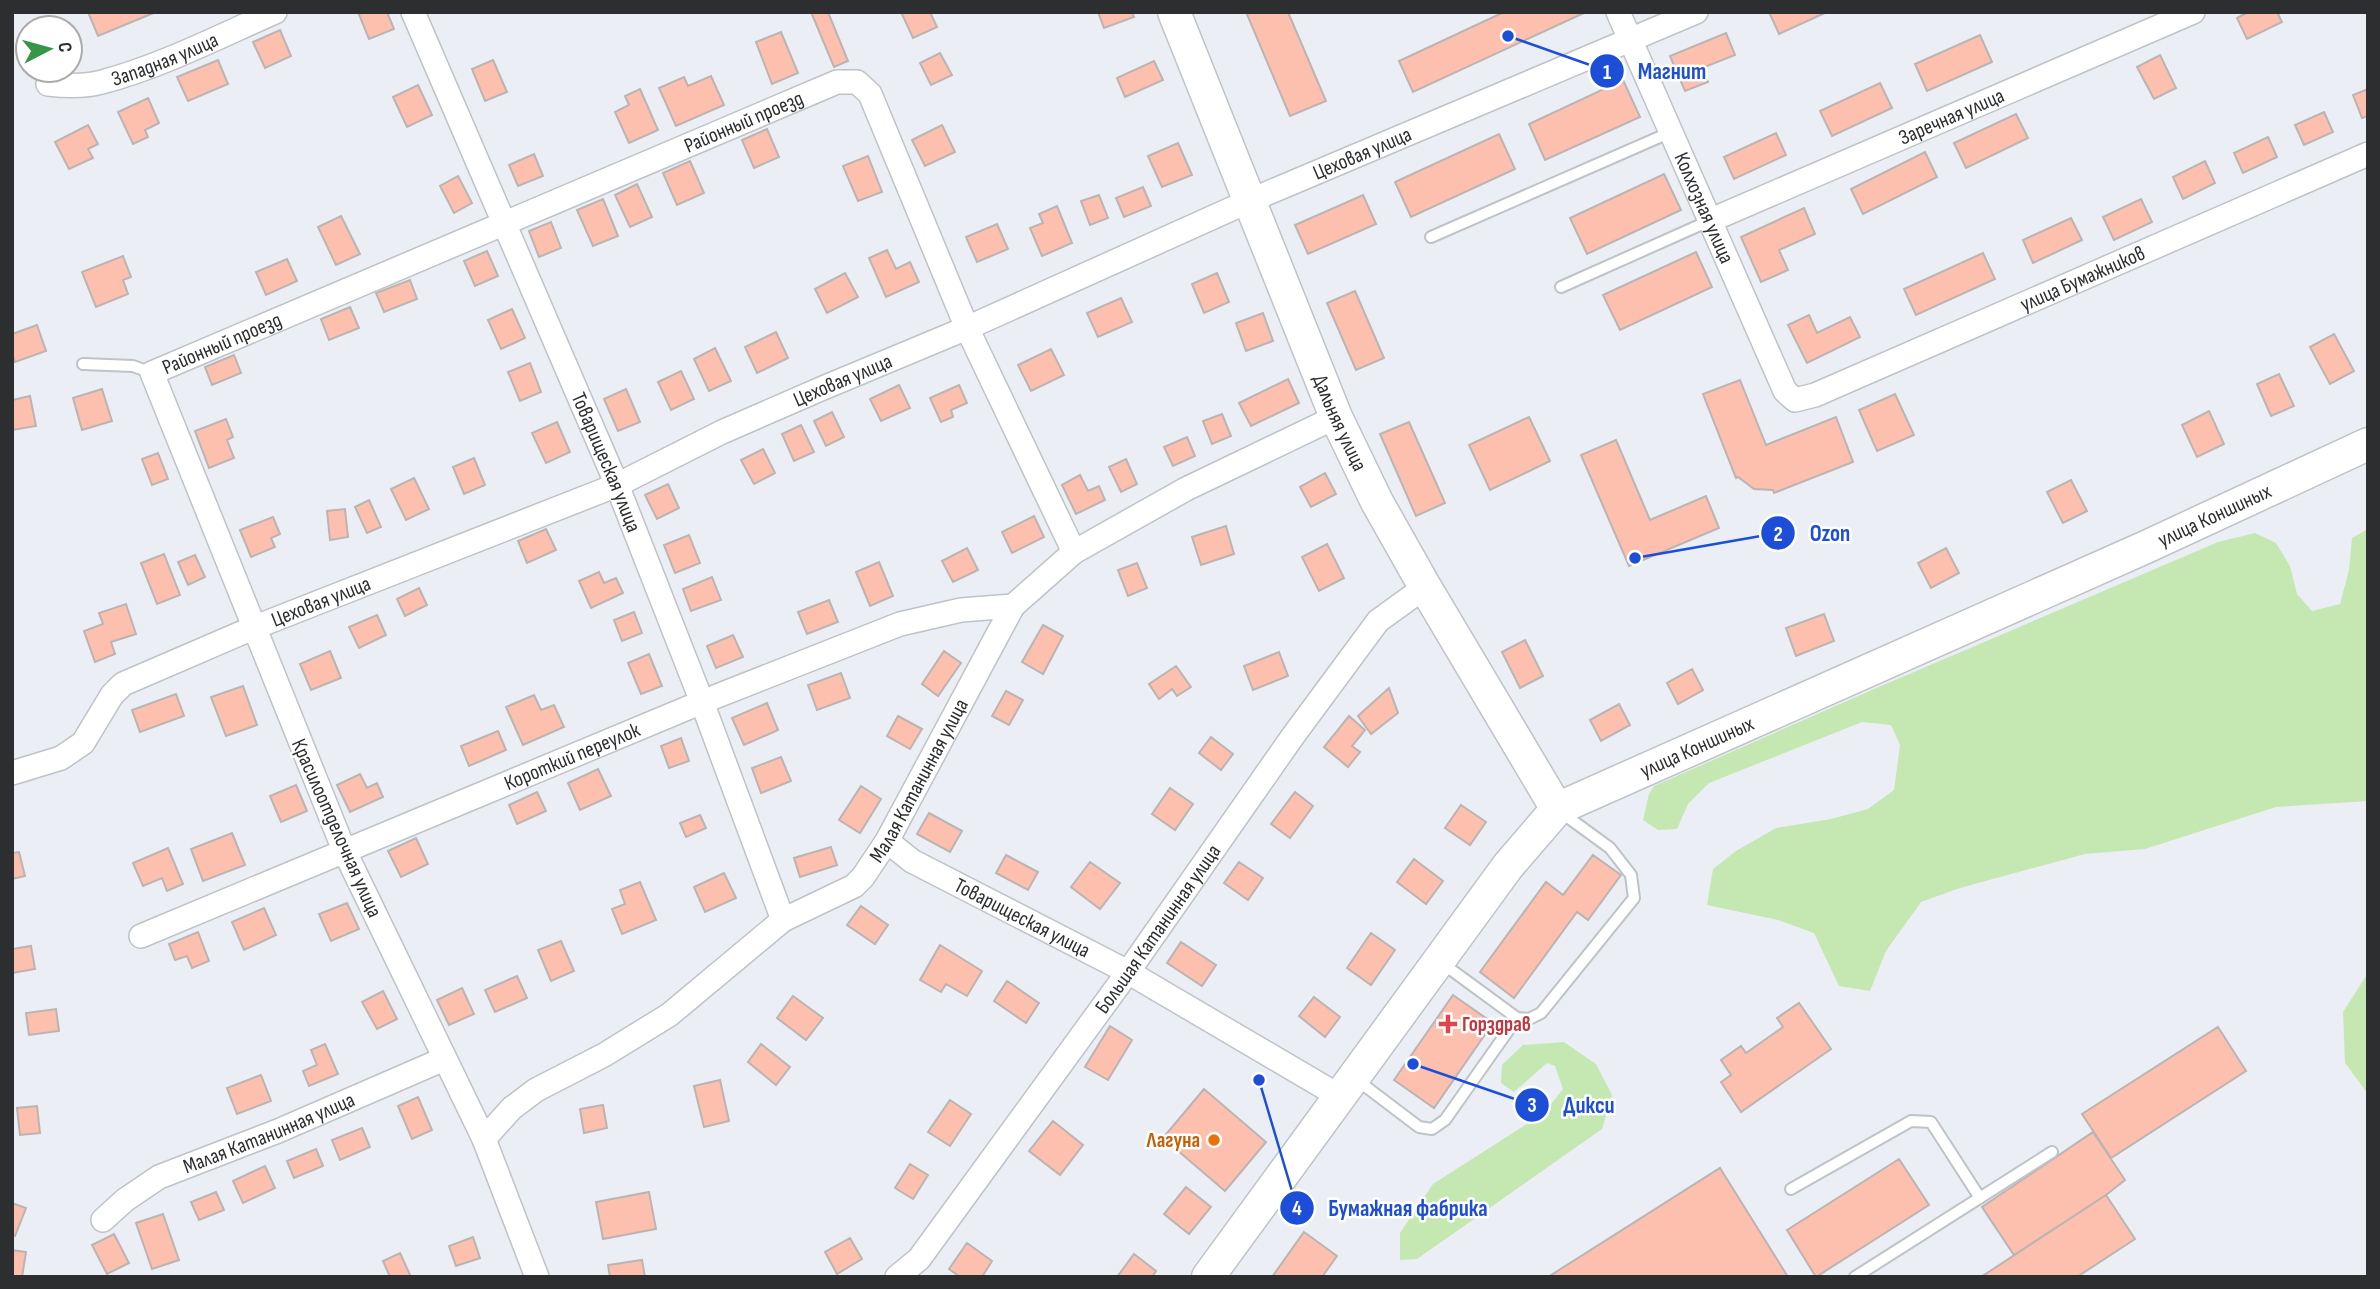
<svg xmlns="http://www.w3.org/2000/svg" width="2380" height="1289" font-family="'Sofia Sans Condensed',sans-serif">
  <rect width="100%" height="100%" fill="#ebeff5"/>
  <path fill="#c5e7b2" d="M2368,529V801L2276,807L2145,849L2085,854L1960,888L1921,902L1886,951L1870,991L1839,986L1814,933L1778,920L1707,905L1713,869L1736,851L1776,828L1831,819L1868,809L1894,790L1900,745L1891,725L1862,722L1709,783L1688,804L1677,829L1658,830L1643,820L1649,794L1654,786L1874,689L2218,542L2255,533L2276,543L2290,566L2297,594L2312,611L2340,604L2349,570L2352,538Z
    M2368,973V1094L2345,1063L2343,1012Z
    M1564,1042L1596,1064L1612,1095L1602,1129L1417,1259L1400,1260V1233L1433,1184L1544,1113L1563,1089L1555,1066L1547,1063L1514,1092L1501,1083L1502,1065L1523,1045Z"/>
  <path fill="#fdbfae" stroke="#bbb4b2" stroke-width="2" d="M88,12H156L98,36Z
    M358,12H387L394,29L369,39Z
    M811,12H828L848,61L834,67Z
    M901,12H930L937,27L913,38Z
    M1098,12H1132L1134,17L1104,28Z
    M1246,12H1288L1326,101L1290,116Z
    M1504,12H1586L1413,92L1399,61Z
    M1769,12H1827L1779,34Z
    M2248,12H2277L2282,22L2247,39L2237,18Z
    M280,30L291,56L265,68L253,42Z
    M781,32L798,73L772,84L756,42Z
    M1726,33L1735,55L1702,68L1708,82L1685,91L1670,56Z
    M1980,35L1992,62L1927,91L1915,64Z
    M940,53L952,75L931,85L920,63Z
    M2160,55L2176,88L2154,99L2137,67Z
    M218,60L228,84L188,101L177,77Z
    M493,60L507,92L485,101L472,69Z
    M1154,61L1163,80L1125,97L1117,78Z
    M711,76L724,105L676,126L659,88L684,77L688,86Z
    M1623,80L1640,117L1545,160L1529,124Z
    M1880,83L1892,108L1832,136L1820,111Z
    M418,85L432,115L407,127L393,97Z
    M640,89L658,130L629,143L615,112L629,105L625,96Z
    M2368,89V116L2362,118L2353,95Z
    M148,98L159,123L145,130L148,137L133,144L118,112Z
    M2324,112L2333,132L2304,145L2295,125Z
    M2016,114L2028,138L1966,168L1954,143Z
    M88,125L98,144L88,149L93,158L69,169L55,142Z
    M942,125L955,152L925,166L912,140Z
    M767,129L779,157L754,168L742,140Z
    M1776,133L1786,155L1734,179L1724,157Z
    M1499,134L1515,169L1411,217L1395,182Z
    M2268,137L2277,157L2243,173L2234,153Z
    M1178,143L1192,175L1162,187L1148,156Z
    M1925,152L1937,177L1863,214L1851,189Z
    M534,154L543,176L518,186L509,165Z
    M868,156L882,192L858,201L843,166Z
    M690,161L704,193L677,205L663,173Z
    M2205,161L2215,183L2183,199L2173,177Z
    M1664,174L1681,210L1587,254L1570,218Z
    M458,176L472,203L454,213L440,186Z
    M637,184L652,217L630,227L615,195Z
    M1143,187L1151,206L1124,217L1116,198Z
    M1099,195L1108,218L1090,225L1081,201Z
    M1363,195L1376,224L1308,254L1295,225Z
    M603,199L618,236L593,246L577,210Z
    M2141,199L2152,222L2114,240L2103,217Z
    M1057,206L1072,243L1042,256L1030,228L1043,223L1039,214Z
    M1804,208L1815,234L1779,250L1788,270L1761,282L1741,237Z
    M341,216L360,254L336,265L318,227Z
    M2071,218L2082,240L2033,263L2023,240Z
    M551,222L561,248L539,257L529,231Z
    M997,224L1008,249L977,262L966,237Z
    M887,250L896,269L910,262L919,282L886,297L869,258Z
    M487,251L498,276L475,286L464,261Z
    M1696,252L1712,287L1620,330L1603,295Z
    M1983,253L1995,279L1916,315L1904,289Z
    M123,256L131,277L123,280L128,294L96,307L82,272Z
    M287,259L297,281L266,295L256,272Z
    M845,273L858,297L827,313L815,289Z
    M1217,273L1229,302L1204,313L1192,284Z
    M410,280L417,299L384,312L376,293Z
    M1355,291L1384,358L1356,370L1327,303Z
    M1121,298L1132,322L1098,337L1087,313Z
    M350,307L359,328L329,340L321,319Z
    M512,309L525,338L501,349L488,320Z
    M1263,313L1273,341L1246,351L1236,323Z
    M1809,315L1817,333L1850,317L1860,337L1807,363L1788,325Z
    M37,325L46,351L15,362L12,354V334Z
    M776,332L788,358L757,373L745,347Z
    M2334,334L2354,371L2330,384L2310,347Z
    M715,348L731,381L709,391L694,359Z
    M1051,349L1064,375L1031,391L1018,365Z
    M234,355L241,373L212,385L205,367Z
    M530,363L541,392L520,401L508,372Z
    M681,371L694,399L671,410L658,382Z
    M2279,374L2294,406L2271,416L2257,384Z
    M1288,379L1299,403L1251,426L1239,403Z
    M1740,380L1766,445L1836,417L1853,462L1774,493L1773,490L1754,489L1738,477L1736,478L1703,394Z
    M899,385L910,408L881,421L870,399Z
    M959,385L967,403L951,410L953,417L941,422L930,398Z
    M102,389L112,421L82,430L73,398Z
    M626,389L640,422L618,431L604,399Z
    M1895,394L1914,435L1877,451L1859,410Z
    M30,396L36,426L12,430V400Z
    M2209,411L2224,444L2197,457L2182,425Z
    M832,412L844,437L826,446L814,421Z
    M1222,414L1231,436L1212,444L1203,421Z
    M1529,417L1550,461L1490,490L1469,445Z
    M226,419L233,437L227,440L234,458L209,468L195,431Z
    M557,422L570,452L546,463L532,433Z
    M1409,422L1445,503L1416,516L1380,434Z
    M801,425L814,452L794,461L782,434Z
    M1187,437L1195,456L1173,466L1164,447Z
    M1616,440L1650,520L1706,496L1719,528L1629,566L1581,455Z
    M763,449L775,473L754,484L741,460Z
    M158,453L168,479L152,485L142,459Z
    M474,458L485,485L464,494L453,467Z
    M1126,459L1137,484L1121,492L1109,467Z
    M1325,473L1336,494L1311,507L1300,487Z
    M1080,475L1088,491L1099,486L1105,500L1076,514L1062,485Z
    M414,478L429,509L406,520L391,489Z
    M2071,480L2087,511L2063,523L2047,492Z
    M668,484L679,508L657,519L645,495Z
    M369,500L381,527L367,533L355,507Z
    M345,509L348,537L330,540L327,511Z
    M1034,516L1044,537L1012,553L1002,532Z
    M273,517L280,534L271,538L275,547L251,557L240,530Z
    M1226,526L1234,554L1201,565L1192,537Z
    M546,529L556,550L527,563L518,541Z
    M689,535L700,563L675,573L664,545Z
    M1327,544L1344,578L1319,591L1302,557Z
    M967,548L978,570L953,582L942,561Z
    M1946,548L1959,573L1931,588L1918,563Z
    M164,554L180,595L157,604L141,563Z
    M195,555L205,577L188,585L178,562Z
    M879,562L893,596L870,606L856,572Z
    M1137,563L1147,588L1128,596L1118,570Z
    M599,572L604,583L616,578L623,593L591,608L579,581Z
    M712,577L721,600L691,611L683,589Z
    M419,588L427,605L405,616L397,599Z
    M829,600L838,622L807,634L798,612Z
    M126,604L136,634L111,642L115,654L95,662L84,631L103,624L99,613Z
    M634,612L642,633L622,641L614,620Z
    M1824,614L1834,641L1796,656L1786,628Z
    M377,615L386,635L359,648L349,627Z
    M1043,625L1063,636L1043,674L1022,662Z
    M733,635L743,657L716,668L707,646Z
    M1525,640L1543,676L1520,688L1502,652Z
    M330,651L341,678L311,690L300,664Z
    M944,651L961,663L938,696L922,684Z
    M1279,652L1288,676L1253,690L1244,666Z
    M649,654L662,686L641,694L628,663Z
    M1176,666L1191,687L1177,696L1172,689L1159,699L1149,684Z
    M1692,669L1703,690L1678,704L1667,683Z
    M841,673L850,698L817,710L808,685Z
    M243,686L257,725L226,736L211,697Z
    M1389,688L1398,713L1371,734L1358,716Z
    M1006,691L1023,700L1009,725L992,716Z
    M176,694L184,716L140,732L132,710Z
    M534,695L541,710L554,705L564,727L523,745L506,707Z
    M767,703L778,730L744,745L732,718Z
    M1619,704L1630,725L1601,741L1590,720Z
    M898,716L922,729L910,749L887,736Z
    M1349,716L1365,730L1352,746L1360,752L1348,767L1324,747Z
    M498,731L506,750L469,766L461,746Z
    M1211,737L1233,754L1221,770L1199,753Z
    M681,738L689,761L669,768L661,746Z
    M781,757L791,781L761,793L752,768Z
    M598,769L611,796L580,810L568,783Z
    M360,774L367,788L377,783L383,797L350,812L337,785Z
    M296,785L307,811L281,822L270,796Z
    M861,786L881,799L860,833L839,820Z
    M1170,788L1193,804L1175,830L1152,814Z
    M537,792L546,811L517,824L509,805Z
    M1295,792L1313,806L1290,838L1271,824Z
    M1461,805L1486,822L1470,845L1445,828Z
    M929,813L962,831L950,852L917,834Z
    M700,815L706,828L686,837L680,823Z
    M232,833L245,865L203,881L191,849Z
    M416,838L428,864L401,877L388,851Z
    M831,847L837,865L800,877L794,858Z
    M168,848L183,884L167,891L162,878L143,886L133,863Z
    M19,852L25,876L12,879V853Z
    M1006,855L1038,872L1028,890L996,873Z
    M1593,855L1621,875L1588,920L1577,912L1514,998L1480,972L1546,882L1563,895Z
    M1414,859L1443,881L1426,904L1397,882Z
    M1090,862L1120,883L1100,909L1071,887Z
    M1239,862L1263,878L1248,900L1224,883Z
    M724,873L736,898L705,912L694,887Z
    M640,882L656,920L622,934L612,909L625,904L620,890Z
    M347,903L359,929L331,941L319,914Z
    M861,906L888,925L875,944L847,925Z
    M264,908L276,935L244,950L232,922Z
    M198,932L209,961L192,968L187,956L175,960L169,944Z
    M1371,933L1395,950L1371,985L1347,968Z
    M561,941L574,971L551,981L538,950Z
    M1181,942L1216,965L1202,986L1167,963Z
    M940,945L982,971L967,996L946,984L941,992L920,980Z
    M31,946L35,969L12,973V949Z
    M517,976L527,998L495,1012L485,990Z
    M1007,981L1039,1003L1026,1023L994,1001Z
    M462,988L474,1014L449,1025L437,1000Z
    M383,991L397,1019L377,1029L362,1002Z
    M1453,995L1493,1023L1434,1108L1394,1080Z
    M793,996L823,1018L806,1040L777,1018Z
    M1314,997L1340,1017L1325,1037L1299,1016Z
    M1799,1003L1831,1049L1741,1112L1721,1082L1731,1075L1721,1060L1741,1046L1746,1053L1783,1027L1777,1018Z
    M56,1009L59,1031L29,1035L26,1013Z
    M1110,1026L1132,1040L1108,1080L1085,1067Z
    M2218,1027L2246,1071L2111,1158L2082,1114Z
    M325,1044L338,1074L309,1086L303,1071L317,1065L311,1050Z
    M761,1044L790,1067L776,1085L748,1062Z
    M261,1075L271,1101L237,1114L227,1088Z
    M720,1080L729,1121L704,1127L694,1086Z
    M1204,1089L1266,1142L1225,1191L1163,1138Z
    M418,1097L432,1130L412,1139L398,1106Z
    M950,1100L971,1114L950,1146L928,1132Z
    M603,1105L607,1128L584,1133L580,1109Z
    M37,1106L40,1133L20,1135L17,1108Z
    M1053,1121L1083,1145L1060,1175L1029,1151Z
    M362,1128L370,1147L340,1160L332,1140Z
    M2093,1132L2125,1180L2106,1195L2014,1255L1982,1207Z
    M316,1149L323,1166L294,1178L287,1161Z
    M1899,1159L1929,1205L1816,1277L1787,1230Z
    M910,1164L928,1175L913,1199L895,1188Z
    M265,1166L275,1188L243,1203L233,1181Z
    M1720,1168L1788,1277H1548Z
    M1186,1187L1211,1207L1189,1234L1164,1214Z
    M216,1192L224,1210L199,1220L191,1202Z
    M649,1192L656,1229L603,1239L596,1202Z
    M2106,1195L2135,1239L2077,1277H1981Z
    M12,1203L26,1208L15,1236L12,1235Z
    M163,1214L179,1260L152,1269L136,1223Z
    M1304,1232L1337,1256L1322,1277H1272Z
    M114,1234L129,1263L107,1274L92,1245Z
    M473,1237L480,1258L456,1266L449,1246Z
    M850,1238L862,1259L837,1274L825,1252Z
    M967,1243L992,1261L982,1277H960L949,1269Z
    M12,1250L26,1252L22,1277H12Z
    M400,1253L411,1277H390L383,1261Z
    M1134,1254L1156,1271L1152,1277H1117Z
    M642,1260L645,1277H610L608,1265Z"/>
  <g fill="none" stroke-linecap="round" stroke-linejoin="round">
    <g stroke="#bec3c8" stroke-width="14">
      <path id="lane" d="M1431,237L1671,132
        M1561,287L1709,221
        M83,364L133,366L152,373
        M1442,963L1517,1018L1529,1019L1541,1013L1634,898L1631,875L1610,848L1562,813
        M1357,1080L1419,1127L1432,1129L1445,1120L1517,1018
        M1791,1189L1911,1121L1931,1122L1980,1198
        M1855,1277L2052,1152"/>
    </g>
    <g stroke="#bec3c8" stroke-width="26">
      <g id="street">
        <path id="s1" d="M413,12L617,485L702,702L783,920"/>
        <path id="s2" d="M1618,12L1785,391L1795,400L1815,395L2368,154"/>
        <path id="s3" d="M48,84C66,86 84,87 102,82C162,66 218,37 275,12"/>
        <path id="s4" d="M1709,221L2193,12"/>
        <path id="s5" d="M12,773L61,758L83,743L112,695L123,684L253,628L617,485L722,432L823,388L967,328L1249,201L1696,12"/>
        <path id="s6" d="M887,841L912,861L1128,972L1339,1096"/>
        <path id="s7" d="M141,936L702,702L900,624L961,610L1013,606"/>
        <path id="s8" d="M484,1139L512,1108L536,1090L604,1055L669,1015L783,920L854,886L863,877L887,841L1013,606L1074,552L1186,489L1336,417"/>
        <path id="s9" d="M103,1220L125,1200L159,1177L278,1131L444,1059"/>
        <path id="s10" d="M537,1277L484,1139L344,850L152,373L837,82H857L870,94L967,328L1074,552"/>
        <path id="s11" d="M897,1277L919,1259L1128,972L1293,736L1378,621L1425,587"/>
      </g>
    </g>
    <g stroke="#bec3c8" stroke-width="35">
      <g id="secondary">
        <path id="s12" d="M1174,12L1336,417L1377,502L1425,587L1557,809"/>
        <path id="s13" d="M1208,1277L1508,866L1557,809L2146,547L2368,444"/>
      </g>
    </g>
    <use href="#lane" stroke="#fff" stroke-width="10"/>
    <use href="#street" stroke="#fff" stroke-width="23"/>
    <use href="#secondary" stroke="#fff" stroke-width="32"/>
  </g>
  <path fill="#e0444e" stroke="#fff" stroke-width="2.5" d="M1444.5 1013.5h7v7h7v7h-7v7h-7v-7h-7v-7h7z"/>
  <circle fill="#e8710a" stroke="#fff" stroke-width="2.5" cx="1214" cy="1140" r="7"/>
  <g text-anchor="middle" stroke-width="5" stroke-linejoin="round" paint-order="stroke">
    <g font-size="21" fill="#2d2e30" stroke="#fff">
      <text dy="7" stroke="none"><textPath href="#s3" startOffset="121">Западная улица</textPath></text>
      <text dy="7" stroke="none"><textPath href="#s4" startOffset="264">Заречная улица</textPath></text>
      <text dy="7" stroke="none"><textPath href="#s10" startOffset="1626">Районный проезд</textPath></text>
      <text dy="7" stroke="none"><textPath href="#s5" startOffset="1498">Цеховая улица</textPath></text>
      <text dy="7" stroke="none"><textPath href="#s2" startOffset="214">Колхозная улица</textPath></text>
      <text dy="7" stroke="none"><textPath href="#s2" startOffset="740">улица Бумажников</textPath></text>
      <text dy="7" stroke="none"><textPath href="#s10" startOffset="1059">Районный проезд</textPath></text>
      <text dy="7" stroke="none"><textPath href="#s5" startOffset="931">Цеховая улица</textPath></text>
      <text dy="7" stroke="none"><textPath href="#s12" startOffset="443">Дальняя улица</textPath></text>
      <text dy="7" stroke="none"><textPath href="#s1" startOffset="490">Товарищеская улица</textPath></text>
      <text dy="7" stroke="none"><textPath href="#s13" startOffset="1304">улица Коншиных</textPath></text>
      <text dy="7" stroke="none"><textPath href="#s5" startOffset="364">Цеховая улица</textPath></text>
      <text dy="7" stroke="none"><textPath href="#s13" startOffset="737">улица Коншиных</textPath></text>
      <text dy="7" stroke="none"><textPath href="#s7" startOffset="467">Короткий переулок</textPath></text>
      <text dy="7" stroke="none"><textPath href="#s8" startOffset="576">Малая Катанинная улица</textPath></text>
      <text transform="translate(337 828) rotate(66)" y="7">Красилоотделочная улица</text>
      <text dy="7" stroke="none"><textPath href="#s6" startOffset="156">Товарищеская улица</textPath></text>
      <text dy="7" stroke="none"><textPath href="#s11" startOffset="436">Большая Катанинная улица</textPath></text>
      <text dy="7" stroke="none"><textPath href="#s9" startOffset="189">Малая Катанинная улица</textPath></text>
    </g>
    <g font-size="21" font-weight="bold" fill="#be3a42" stroke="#fff" text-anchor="start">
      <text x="1462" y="1031">Горздрав</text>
    </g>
    <g font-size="21" font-weight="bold" fill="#c56008" stroke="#fff" text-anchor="end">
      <text x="1200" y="1147">Лагуна</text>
    </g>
  </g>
  <path fill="none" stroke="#1d4ed8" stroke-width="2.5" d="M1508 36L1607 71M1635 558L1778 533M1413 1064L1532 1105M1259 1080L1297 1208"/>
  <g fill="#1d4ed8" stroke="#fff" stroke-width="2.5">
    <circle cx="1508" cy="36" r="7"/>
    <circle cx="1635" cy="558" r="7"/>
    <circle cx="1413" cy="1064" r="7"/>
    <circle cx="1259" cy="1080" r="7"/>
    <circle cx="1607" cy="71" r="18"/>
    <circle cx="1778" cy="533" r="18"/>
    <circle cx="1532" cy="1105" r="18"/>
    <circle cx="1297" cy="1208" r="18"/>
  </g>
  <g font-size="21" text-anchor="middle" font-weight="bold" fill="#fff">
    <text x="1607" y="79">1</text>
    <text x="1778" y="541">2</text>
    <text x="1532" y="1112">3</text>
    <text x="1297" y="1215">4</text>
  </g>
  <g font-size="23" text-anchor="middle" font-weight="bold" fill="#1d4ed8" stroke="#fff" stroke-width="5" stroke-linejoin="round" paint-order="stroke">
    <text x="1672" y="79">Магнит</text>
    <text x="1830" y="541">Ozon</text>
    <text x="1589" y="1113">Дикси</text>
    <text x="1408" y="1216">Бумажная фабрика</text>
  </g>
  <rect width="2380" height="1289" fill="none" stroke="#2d2e30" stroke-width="28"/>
  <g transform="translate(49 49) rotate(84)"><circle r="33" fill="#ffffff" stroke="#ababac" stroke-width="2"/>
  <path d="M0-5L12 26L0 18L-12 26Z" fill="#369649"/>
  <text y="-10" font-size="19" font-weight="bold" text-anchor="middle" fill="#2d2e30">С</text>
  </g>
</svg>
